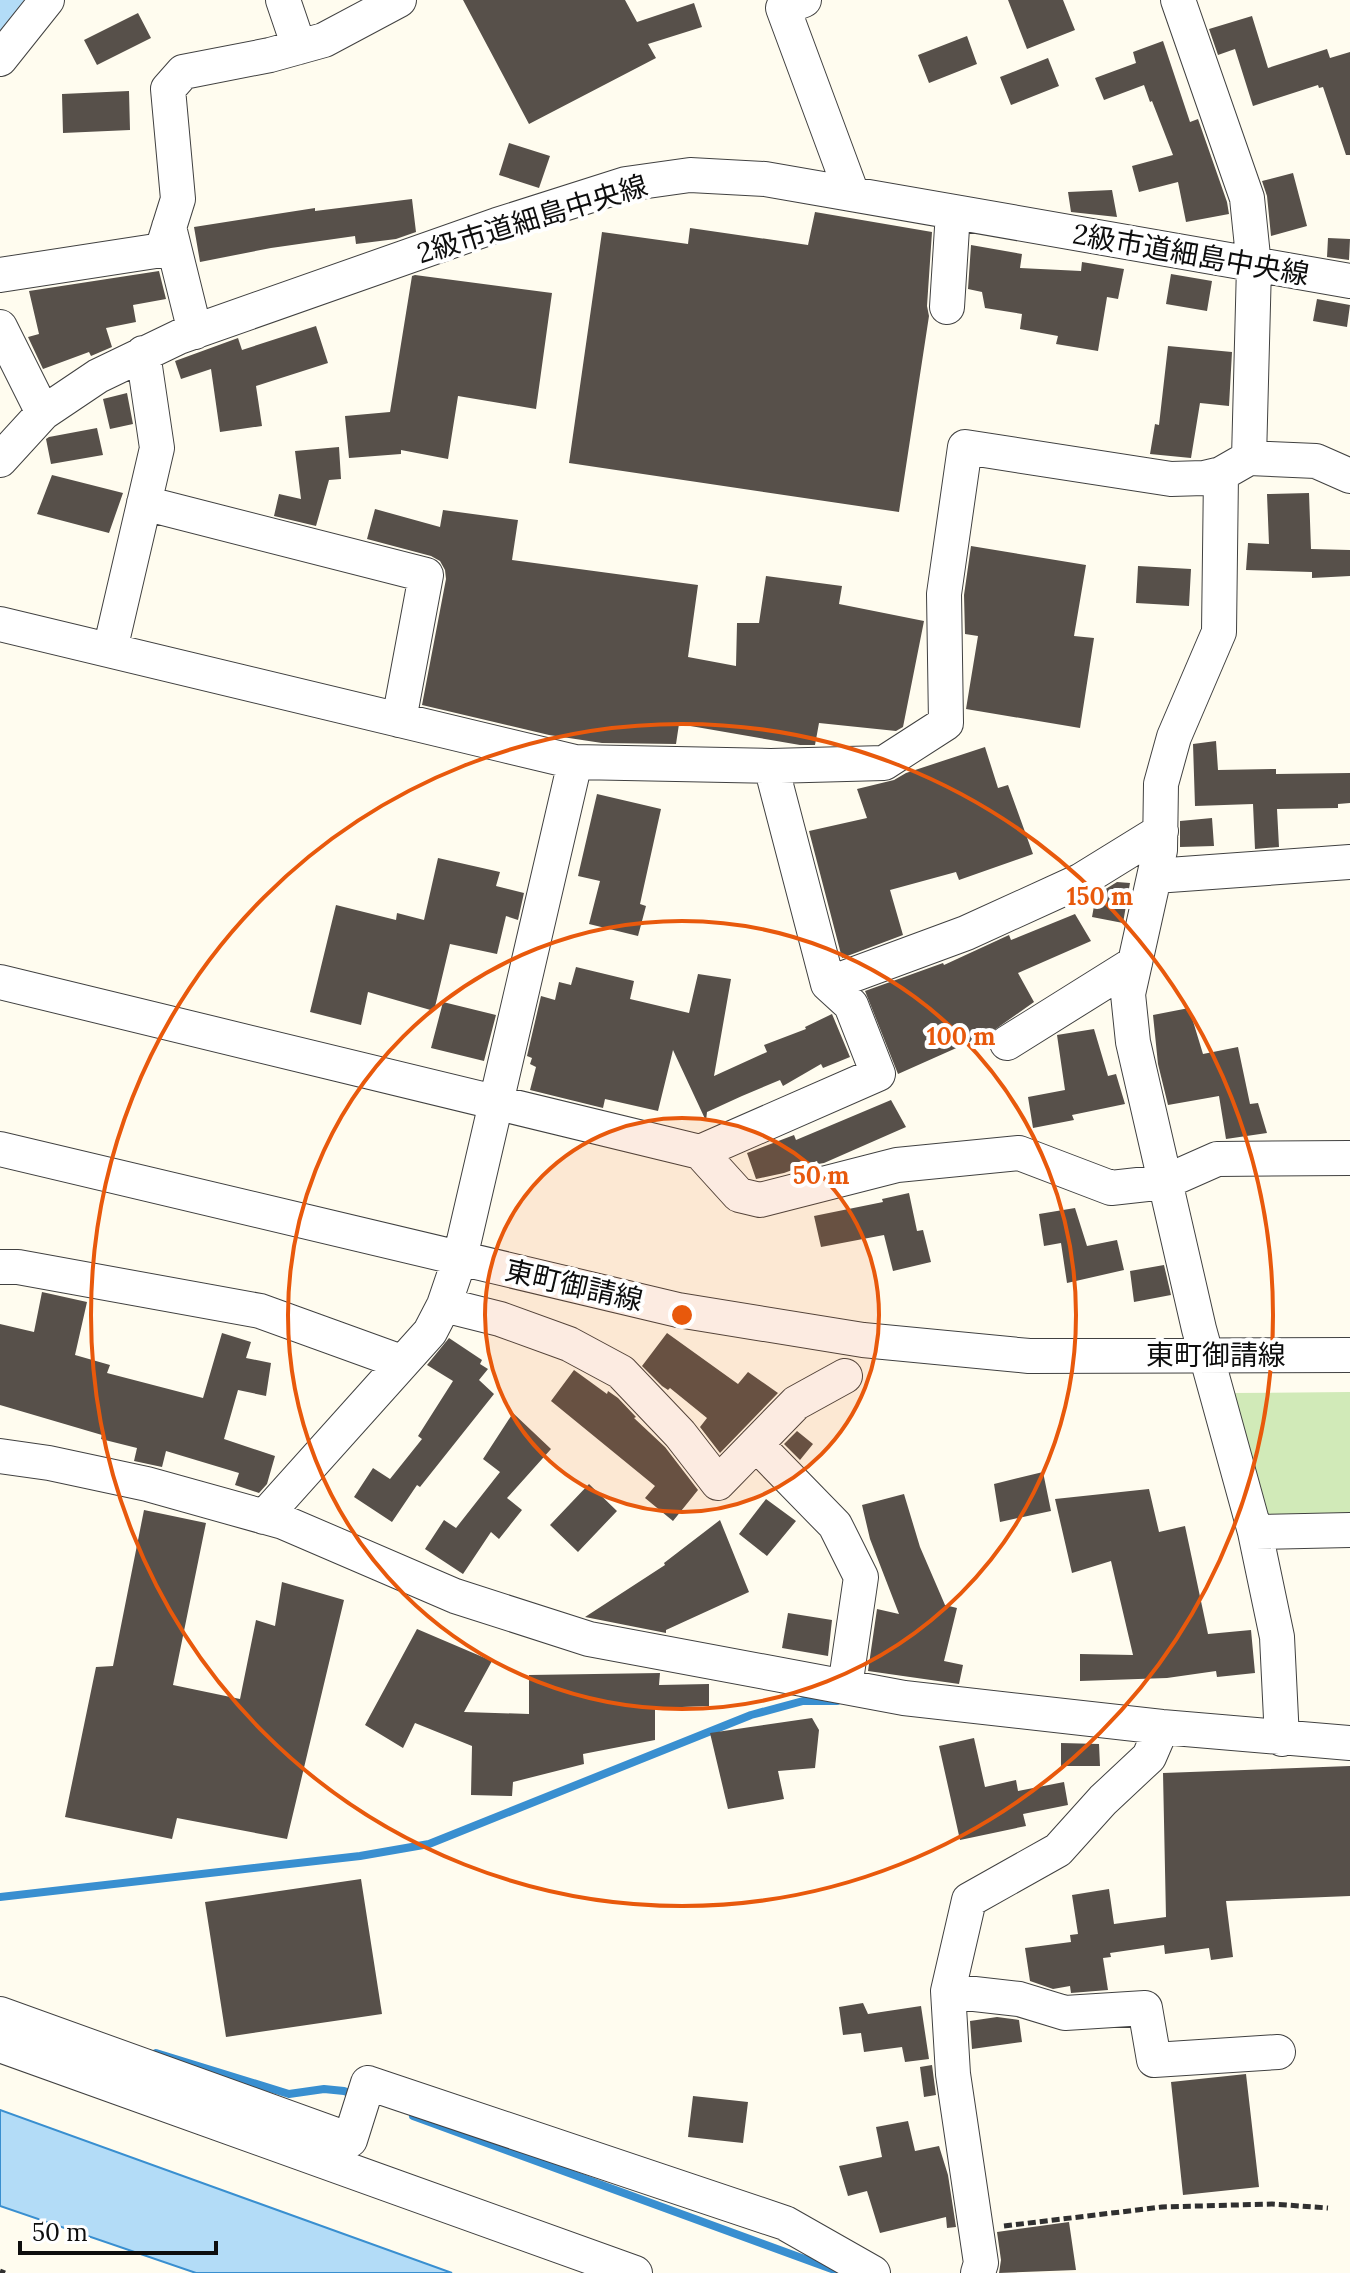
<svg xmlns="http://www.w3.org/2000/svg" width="1350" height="2273" font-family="Lora,'Noto Sans JP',serif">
  <rect width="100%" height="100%" fill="#fffcef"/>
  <path fill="#d1eab8" d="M1350,1392V1514H1263L1231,1393Z"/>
  <path fill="#b3dcf7" stroke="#398fd0" stroke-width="2" d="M0,2110L452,2273H196L0,2206Z"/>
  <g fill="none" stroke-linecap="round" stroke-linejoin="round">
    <path stroke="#398fd0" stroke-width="8" d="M0,1897L360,1856L429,1844L751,1715L803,1701H837
      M156,2053L289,2094L324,2089L344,2091L355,2095
      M413,2116L840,2272"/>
    <path stroke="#b3dcf7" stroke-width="48" d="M0,16L14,0"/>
  </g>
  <path fill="#57504a" d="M463,0H625L637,22L694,3L702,27L648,44L656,58L529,124Z
    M1008,0H1063L1075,30L1027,49Z
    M138,13L151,38L97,65L84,40Z
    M1252,16L1268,68L1327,49L1330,58L1350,52V155H1346L1323,87L1319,88L1318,85L1253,106L1235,49L1218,55L1209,29Z
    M967,36L977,64L929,83L918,55Z
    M1163,41L1190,122L1198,119L1227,202L1229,214L1186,222L1178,182L1139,192L1132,166L1173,155L1152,101L1150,102L1144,85L1104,100L1095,78L1136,63L1133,52Z
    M1048,58L1059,86L1011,105L1000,77Z
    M129,91L130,130L63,133L62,94Z
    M509,143L550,156L539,188L499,175Z
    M1293,173L1307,226L1271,236L1267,196L1262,181Z
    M1112,190L1117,217L1071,212L1068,192Z
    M412,199L416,232L396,239L356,244L355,236L271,248L200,262L194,227L315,208V211Z
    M815,212L932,232L927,306L929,316L899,512L569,463L602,232L688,244L690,228L808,245Z
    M1328,238L1350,239L1349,260L1327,257Z
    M971,245L1022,254L1020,268L1081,271L1082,262L1124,269L1118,299L1107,297L1098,351L1056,344L1058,336L1020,329L1022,314L985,308L982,292L968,289Z
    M159,271L166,299L133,305L136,322L106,328L112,347L91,356L89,352L43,369L28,337L39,334L29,291Z
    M1171,274L1212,281L1207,311L1166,304Z
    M415,275L552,293L536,409L458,396L448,459L401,450V454L349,458L345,416L390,412L412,276Z
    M1317,299L1350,305L1347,327L1313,321Z
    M316,326L328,363L256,386L262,426L220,432L211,369L181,379L175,361L238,338L242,350Z
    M1168,346L1232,352L1229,406L1200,403L1191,458L1150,454L1155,424L1159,425Z
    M127,393L133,424L110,429L103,399Z
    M97,428L103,455L51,464L46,439L49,437Z
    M339,447L341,479L329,480L316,526L274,516L279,494L301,499L295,451Z
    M52,475L123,493L109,533L37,514Z
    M1309,493L1311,549L1350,550V576L1312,578V572L1246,570L1248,543L1269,544L1267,494Z
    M375,509L440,527L443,510L518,520L512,560L698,585L688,657L736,666L737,623H759L766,576L842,586L839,604L924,621L903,727L896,731L819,723L815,745H800L679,724L676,744L602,743L549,735L422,705L446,579L445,570L440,561L431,556L367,539Z
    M971,546L1086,565L1074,636L1094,638L1080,728L966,709L978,636L965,634L964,595Z
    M1138,566L1191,569L1189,606L1136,603Z
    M1216,741L1218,770L1276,769V774L1350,773V803L1338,804V808L1277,809L1279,847L1255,849L1253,804L1195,806L1193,744Z
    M985,747L998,788L1008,785L1033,854L959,880L956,872L890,890L903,935L842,958L809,831L867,818L857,789L894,780L906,773Z
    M597,794L661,809L640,904L646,906L638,936L589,924L600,881L578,876Z
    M1212,818L1214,846L1180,847V821Z
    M438,858L500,872L496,886L524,893L518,920L506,916L497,954L450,944L434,1011L368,992L361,1025L310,1012L336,905L396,920L397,913L424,920Z
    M1117,882L1130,883L1123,923L1092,917L1096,895Z
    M1075,914L1091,941L1018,973L1034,1002L990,1033L898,1074L865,991L943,963L944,965L1009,935L1011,940Z
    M576,967L634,981L630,999L689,1013L698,974L731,979L714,1076L767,1052L764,1045L806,1029L805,1027L832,1014L850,1057L823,1068L821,1064L783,1086L780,1080L742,1096L707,1112L706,1121L673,1050L658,1111L605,1099L603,1108L530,1090L536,1067L530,1064L532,1058L527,1056L541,996L555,1000L559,982L571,985Z
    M443,1002L496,1015L484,1061L431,1048Z
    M1189,1008L1203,1054L1238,1047L1250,1104L1258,1103L1267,1133L1226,1139L1219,1096L1168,1105L1158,1064L1153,1015Z
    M1094,1029L1108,1076L1116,1074L1125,1104L1072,1115L1074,1120L1033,1128L1028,1097L1065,1090L1057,1035Z
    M891,1100L906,1127L824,1163L818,1164L817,1161L784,1173L756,1179L747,1153L794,1135L796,1140Z
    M909,1193L917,1231L923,1230L931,1262L893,1271L884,1235L821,1247L814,1216L883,1202L882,1199Z
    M1075,1208L1087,1246L1117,1240L1124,1270L1067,1283L1061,1243L1044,1246L1039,1214Z
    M1164,1265L1171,1295L1134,1302L1130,1271Z
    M42,1292L87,1302L75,1355L110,1365L107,1373L203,1398L222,1333L251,1342L246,1358L271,1363L266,1396L238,1390L224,1439L275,1456L267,1484L259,1493L235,1485L239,1473L166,1451L162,1467L134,1461L137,1448L101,1439L102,1435L0,1405V1324L34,1332Z
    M667,1333L738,1384L748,1372L778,1393L720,1453L700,1427L707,1418L670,1388L668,1390L662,1386L642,1366Z
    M449,1338L482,1360L480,1364L488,1369L479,1380L494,1394L420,1487L417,1485L392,1522L354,1497L373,1468L390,1479L422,1439L418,1436L453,1381L427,1365Z
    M574,1370L607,1394L608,1391L618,1398L636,1417L634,1418L665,1447L698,1490L673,1521L645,1498L655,1486L551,1401Z
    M513,1413L551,1449L507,1498L522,1510L499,1539L491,1532L463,1574L425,1549L444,1520L456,1528L500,1472L483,1459Z
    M797,1431L813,1444L800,1460L784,1444Z
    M1043,1472L1051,1511L1000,1522L994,1484Z
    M589,1484L617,1511L578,1552L550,1525Z
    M1149,1489L1159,1532L1185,1526L1208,1634L1251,1630L1255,1673L1217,1677L1216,1671L1167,1678L1080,1681V1654L1133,1655L1111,1561L1072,1573L1055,1499Z
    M904,1494L920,1547L945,1605L957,1608L944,1661L963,1665L959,1684L868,1671L877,1609L899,1614L870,1539L862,1505Z
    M766,1499L796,1521L767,1556L739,1534Z
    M144,1510L206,1523L173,1685L240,1699L256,1620L275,1626L282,1582L344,1600L287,1839L177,1818L172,1839L65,1817L96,1667L113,1666Z
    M720,1520L749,1592L666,1630V1633L585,1617L665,1565L664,1563Z
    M788,1613L832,1620L828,1656L782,1648Z
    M417,1629L492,1661L464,1712L529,1714V1675L660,1673L659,1685L709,1684V1706L655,1708V1740L583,1754L584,1764L513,1782L512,1796L471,1795L472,1746L415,1723L403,1748L365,1725Z
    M812,1718L819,1730L815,1768L778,1771L784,1799L728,1809L710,1733Z
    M974,1738L985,1787L1016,1780L1018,1791L1064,1782L1068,1805L1023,1814L1026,1826L960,1840L939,1746Z
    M1061,1743L1099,1744L1100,1766H1061Z
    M1350,1766V1896L1226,1901L1233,1957L1211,1960L1209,1948L1165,1954L1164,1945L1110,1953L1111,1957L1103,1958L1108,1990L1071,1993L1070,1986L1053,1989L1030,1981L1025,1948L1071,1942L1070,1935L1078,1934L1072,1895L1109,1889L1114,1924L1166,1917L1163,1773Z
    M361,1879L382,2014L226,2037L205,1902Z
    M863,2003L868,2014L921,2006L929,2059L905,2062L902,2047L864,2052L861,2033L843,2035L839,2007Z
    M997,2017L1019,2020L1022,2042L972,2049L970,2021Z
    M932,2065L936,2095L924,2097L920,2067Z
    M1246,2074L1259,2187L1183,2195L1171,2082Z
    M693,2096L748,2102L743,2143L688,2137Z
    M908,2121L915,2151L939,2146L948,2175L956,2227L947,2228L946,2217L880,2233L867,2191L848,2196L839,2166L882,2157L876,2127Z
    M1069,2222L1076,2270L999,2273L1001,2260L997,2232Z"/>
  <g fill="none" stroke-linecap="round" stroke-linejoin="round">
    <g stroke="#414141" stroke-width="36">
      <path id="minor" d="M283,0L299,47
        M804,0L783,8L852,194
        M1178,0L1247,198L1254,266L1249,458
        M0,59L47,0
        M169,227L195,332
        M0,275L162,250L178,199L168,89L183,72L270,55L324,40L399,0
        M947,307L953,212
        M0,327L43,413
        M0,460L43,413L98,376L179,337L497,225L626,184L690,175L765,179L1350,281
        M144,503L426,575L399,720
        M0,624L575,762L460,1258L444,1305
        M110,650L157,448L143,353
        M575,762L771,766L884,763L946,723L944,594L965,447L1171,479L1204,478L1221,474
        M1155,876L1350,862
        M0,982L700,1152L739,1195L760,1200L897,1165L1019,1153L1111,1188L1165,1182L1217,1159L1350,1158
        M828,984L966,933L1080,881L1161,831
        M1007,1043L1135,963
        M0,1149L678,1310L863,1340L1029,1356L1350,1355
        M700,1152L878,1074L851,1005L828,984L771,766
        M0,1267H18L260,1311L401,1362
        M756,1444L835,1525L861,1577L845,1687
        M0,1456L49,1463L147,1484L283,1522L455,1596L589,1639L904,1698L1162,1727L1350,1743
        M264,1517L430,1332L444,1305L500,1319L569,1344L621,1372L680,1434L718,1483L796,1403L845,1376
        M1255,1532L1350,1530
        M1282,1739L1277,1637L1255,1532L1199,1329L1133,1042L1128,994L1160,850L1161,784L1174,737L1219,632L1221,474L1249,458L1316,461L1350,476
        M948,1991L1019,1999L1065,2013L1145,2008L1154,2060L1278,2052
        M0,2014L350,2140L368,2083L785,2223L873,2273
        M0,2045L635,2273
        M978,2273L981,2263L953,2074L948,1991L969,1900L1058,1850L1103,1800L1149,1757L1162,1727"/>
    </g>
    <path stroke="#303030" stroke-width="5" stroke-dasharray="8 4" stroke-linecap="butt" d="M1004,2226L1162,2207L1272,2204L1328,2208
      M0,2271L5,2273"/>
    <use href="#minor" stroke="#fff" stroke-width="34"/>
  </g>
  <circle cx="682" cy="1315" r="197" fill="#e8590c" fill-opacity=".12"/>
  <g fill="none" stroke="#e8590c" stroke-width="4">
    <circle cx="682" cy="1315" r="197"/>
    <circle cx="682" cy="1315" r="394"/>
    <circle cx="682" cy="1315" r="591"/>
  </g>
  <g text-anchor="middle" stroke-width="8" stroke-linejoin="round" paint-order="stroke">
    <g font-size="28" fill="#0e0e0e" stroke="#fff">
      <text transform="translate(532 219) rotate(-17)" y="10">2級市道細島中央線</text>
      <text transform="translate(1191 254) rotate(10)" y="10">2級市道細島中央線</text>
      <text transform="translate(574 1285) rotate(13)" y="10">東町御請線</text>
      <text x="1216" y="1365">東町御請線</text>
    </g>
  </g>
  <circle cx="682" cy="1315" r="12" fill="#e8590c" stroke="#fff" stroke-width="4"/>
  <g font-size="24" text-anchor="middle" font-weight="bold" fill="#e8590c" stroke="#fff" stroke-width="8" stroke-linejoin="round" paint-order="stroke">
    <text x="1100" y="905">150 m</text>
    <text x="961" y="1045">100 m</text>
    <text x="821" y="1184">50 m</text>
  </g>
  <path d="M20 2241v12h196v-12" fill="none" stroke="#0e0e0e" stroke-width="4"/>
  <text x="32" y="2241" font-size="24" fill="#0e0e0e" stroke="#ffffff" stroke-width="6" paint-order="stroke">50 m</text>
</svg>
